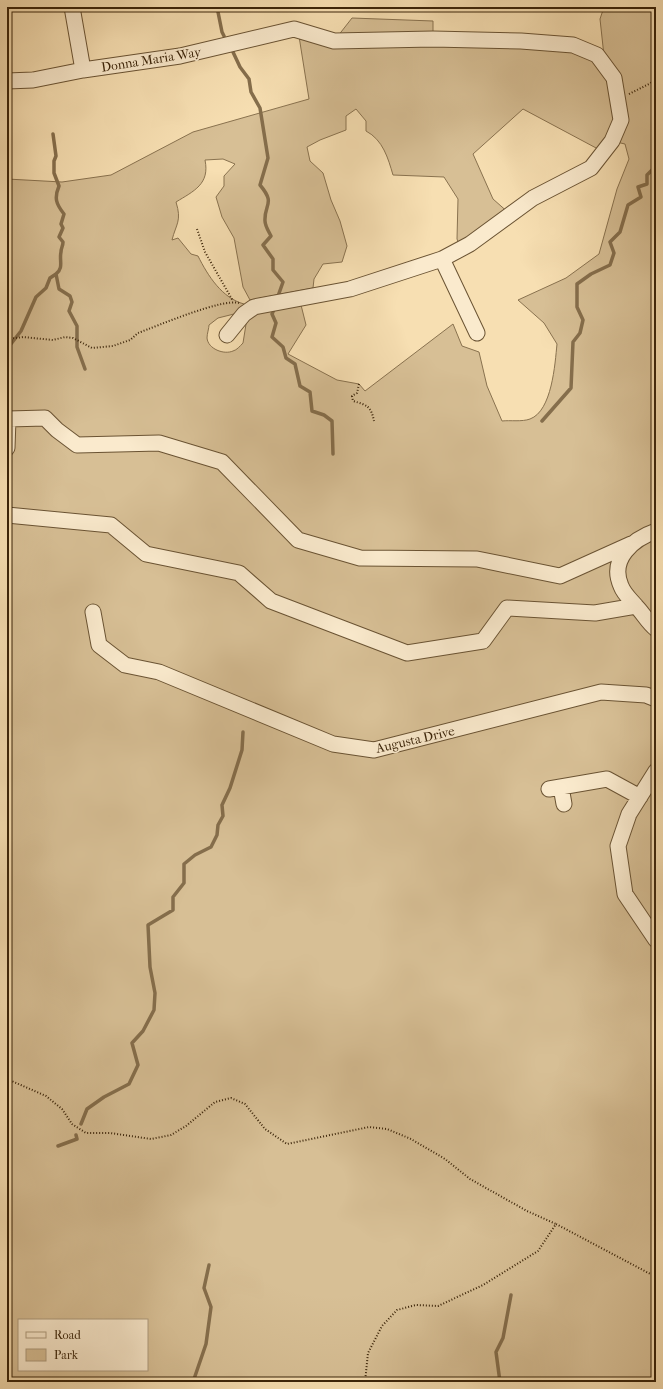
<svg xmlns="http://www.w3.org/2000/svg" width="663" height="1389" font-family="'IM FELL French Canon',serif">
  <rect width="100%" height="100%" fill="#f7dfb2"/>
  <filter id="stains"><feTurbulence type="fractalNoise" baseFrequency=".005" numOctaves="4"/><feColorMatrix values="0 0 0 0 .2 0 0 0 0 .09 0 0 0 0 .02 0 0 0 .5 -.17"/></filter>
  <radialGradient id="worn" r=".72"><stop offset=".6" stop-color="#630" stop-opacity="0"/><stop offset="1" stop-color="#630" stop-opacity=".3"/></radialGradient>
  <path fill="#d7bf95" stroke="#89724f" fill-rule="evenodd" d="M604,7H656V1382H7V179L62,182L111,175L193,132L309,99L298,30L334,41L352,18L433,21V38L550,43L605,65L600,19ZM356,109L366,121V131C383,140 388,158 393,175L444,177L458,199L457,239L461,249L510,214L493,199L473,154L523,109L598,149L612,141L625,144L629,159L617,189L599,254L566,278L518,300L544,323L557,344C555,364 552,411 530,419C522,422 510,420 502,421L487,386L479,352L462,346L453,324L365,391L359,384L337,380L288,354L306,325L301,305L253,314L247,318L243,343C240,346 237,350 233,351C224,355 208,349 207,338C207,334 209,328 209,325L218,318L234,314L244,304C222,298 208,276 198,256L191,254L178,238L172,240C176,224 182,221 176,202C194,191 210,184 205,160L223,159L235,164L224,176V186L216,197L222,217L234,238L243,287L250,300L313,288L314,279L323,264L342,262L347,246L340,221L331,200L323,173L310,161L307,147L320,140L346,130V116ZM19,1320H147V1370H19Z"/>
  <g fill="none" stroke-linecap="round" stroke-linejoin="round">
    <path stroke="#856e4c" stroke-width="3.5" d="M217,7L222,32L224,36
      M233,52L240,67L249,79L251,92L260,108L268,158L260,185C276,204 264,204 265,221C265,226 269,232 271,236L263,245L273,259V270L283,282L277,299
      M53,134L56,156L54,161V173L59,186C54,198 56,204 64,214L61,224L63,228L59,237L63,242C63,246 61,248 61,252C59,260 64,268 56,274L59,289L70,296L72,302L69,311L77,326V347L85,369
      M656,151L654,155L656,163
      M275,307L272,314L276,323L272,337L283,347L286,358L295,364L300,386L310,392L312,411L324,415L332,421L333,454
      M7,349L21,331L36,297L46,288L50,278L56,274
      M542,421L571,388L573,342L580,333L583,320L577,307V284L591,274L610,265L614,253L610,242L620,232L628,205L641,197L638,187L647,184V175L656,166
      M81,1124L87,1109L104,1097L129,1084L138,1065L132,1043L143,1031L154,1010L155,993L150,967L148,925L173,910V897L184,883V864L195,855L211,847L217,835L218,825L223,816L222,805L230,788L242,750L243,732
      M58,1146L77,1139L76,1135
      M193,1382L206,1344L211,1307L204,1288L209,1265
      M500,1382L496,1352L503,1338L511,1295"/>
    <g stroke="#6a5333" stroke-width="17">
      <path id="minor" d="M72,7L83,70
        M7,81L33,80L83,70L180,56L294,29L334,41L433,39L521,41L573,45L597,55L614,78L621,120L612,141L591,168L533,198L470,244L442,259L350,289L254,307L244,314L227,335
        M442,259L477,333
        M7,448L8,419L45,418L57,430L77,445L159,443L222,462L298,540L360,558L477,559L560,576L631,544
        M7,515L111,525L146,554L239,573L271,601L407,653L483,641L507,608L595,613L636,606
        M656,531C633,539 609,559 621,586C624,594 630,599 636,606C643,613 648,623 656,629
        M93,612L99,645L125,665L159,672L333,744L374,750L601,692L646,695L656,699
        M656,771L629,814L618,846L625,894L656,940
        M561,787L564,804
        M549,789L607,779L640,797"/>
    </g>
    <path stroke="#3b2409" stroke-width="2" stroke-dasharray="1 2" stroke-linecap="butt" d="M629,94L649,84L656,79
      M197,229L205,252L233,301
      M7,339L23,337L53,340L65,337L73,338L92,348L113,346L130,340L138,333C157,326 223,298 239,303
      M359,384L357,393L352,396L353,401C367,405 371,406 374,421
      M7,1079L46,1096L62,1109L72,1124L86,1133H110L151,1139L171,1135L186,1126L215,1102L231,1098L245,1104L265,1129L287,1144L369,1127L387,1129L411,1139L445,1159L470,1179L527,1211L556,1224
      M365,1382L368,1353L382,1326L397,1310L416,1305L438,1306L483,1285L538,1251L556,1224L656,1277"/>
    <use href="#minor" stroke="#faeacd" stroke-width="15"/>
  </g>
  <g text-anchor="middle" stroke-width="3.5" stroke-linejoin="round" paint-order="stroke">
    <g font-size="13" fill="#3b2409" stroke="#faeacd">
      <text transform="translate(151 59) rotate(-9)" y="5">Donna Maria Way</text>
      <text transform="translate(415 739) rotate(-13)" y="5">Augusta Drive</text>
    </g>
  </g>
  <rect width="663" height="1389" fill="none" stroke="#f7dfb2" stroke-width="24"/>
  <rect x="8" y="8" width="647" height="1373" fill="none" stroke="#3b2409" stroke-width="2"/>
  <rect x="12" y="12" width="639" height="1365" fill="none" stroke="#3b2409"/>
  <rect x="18" y="1319" width="130" height="52" fill="#faeacd" stroke="#ae9b7f"/>
  <rect x="26" y="1332" width="20" height="6" fill="#faeacd" stroke="#ae9b7f"/>
  <text x="54" y="1339" font-size="12" fill="#3b2409">Road</text>
  <rect x="26" y="1349" width="20" height="12" fill="#d7bf95" stroke="#ae9b7f"/>
  <text x="54" y="1359" font-size="12" fill="#3b2409">Park</text>
  <rect width="100%" height="100%" filter="url(#stains)"/>
  <rect width="100%" height="100%" fill="url(#worn)"/>
</svg>
